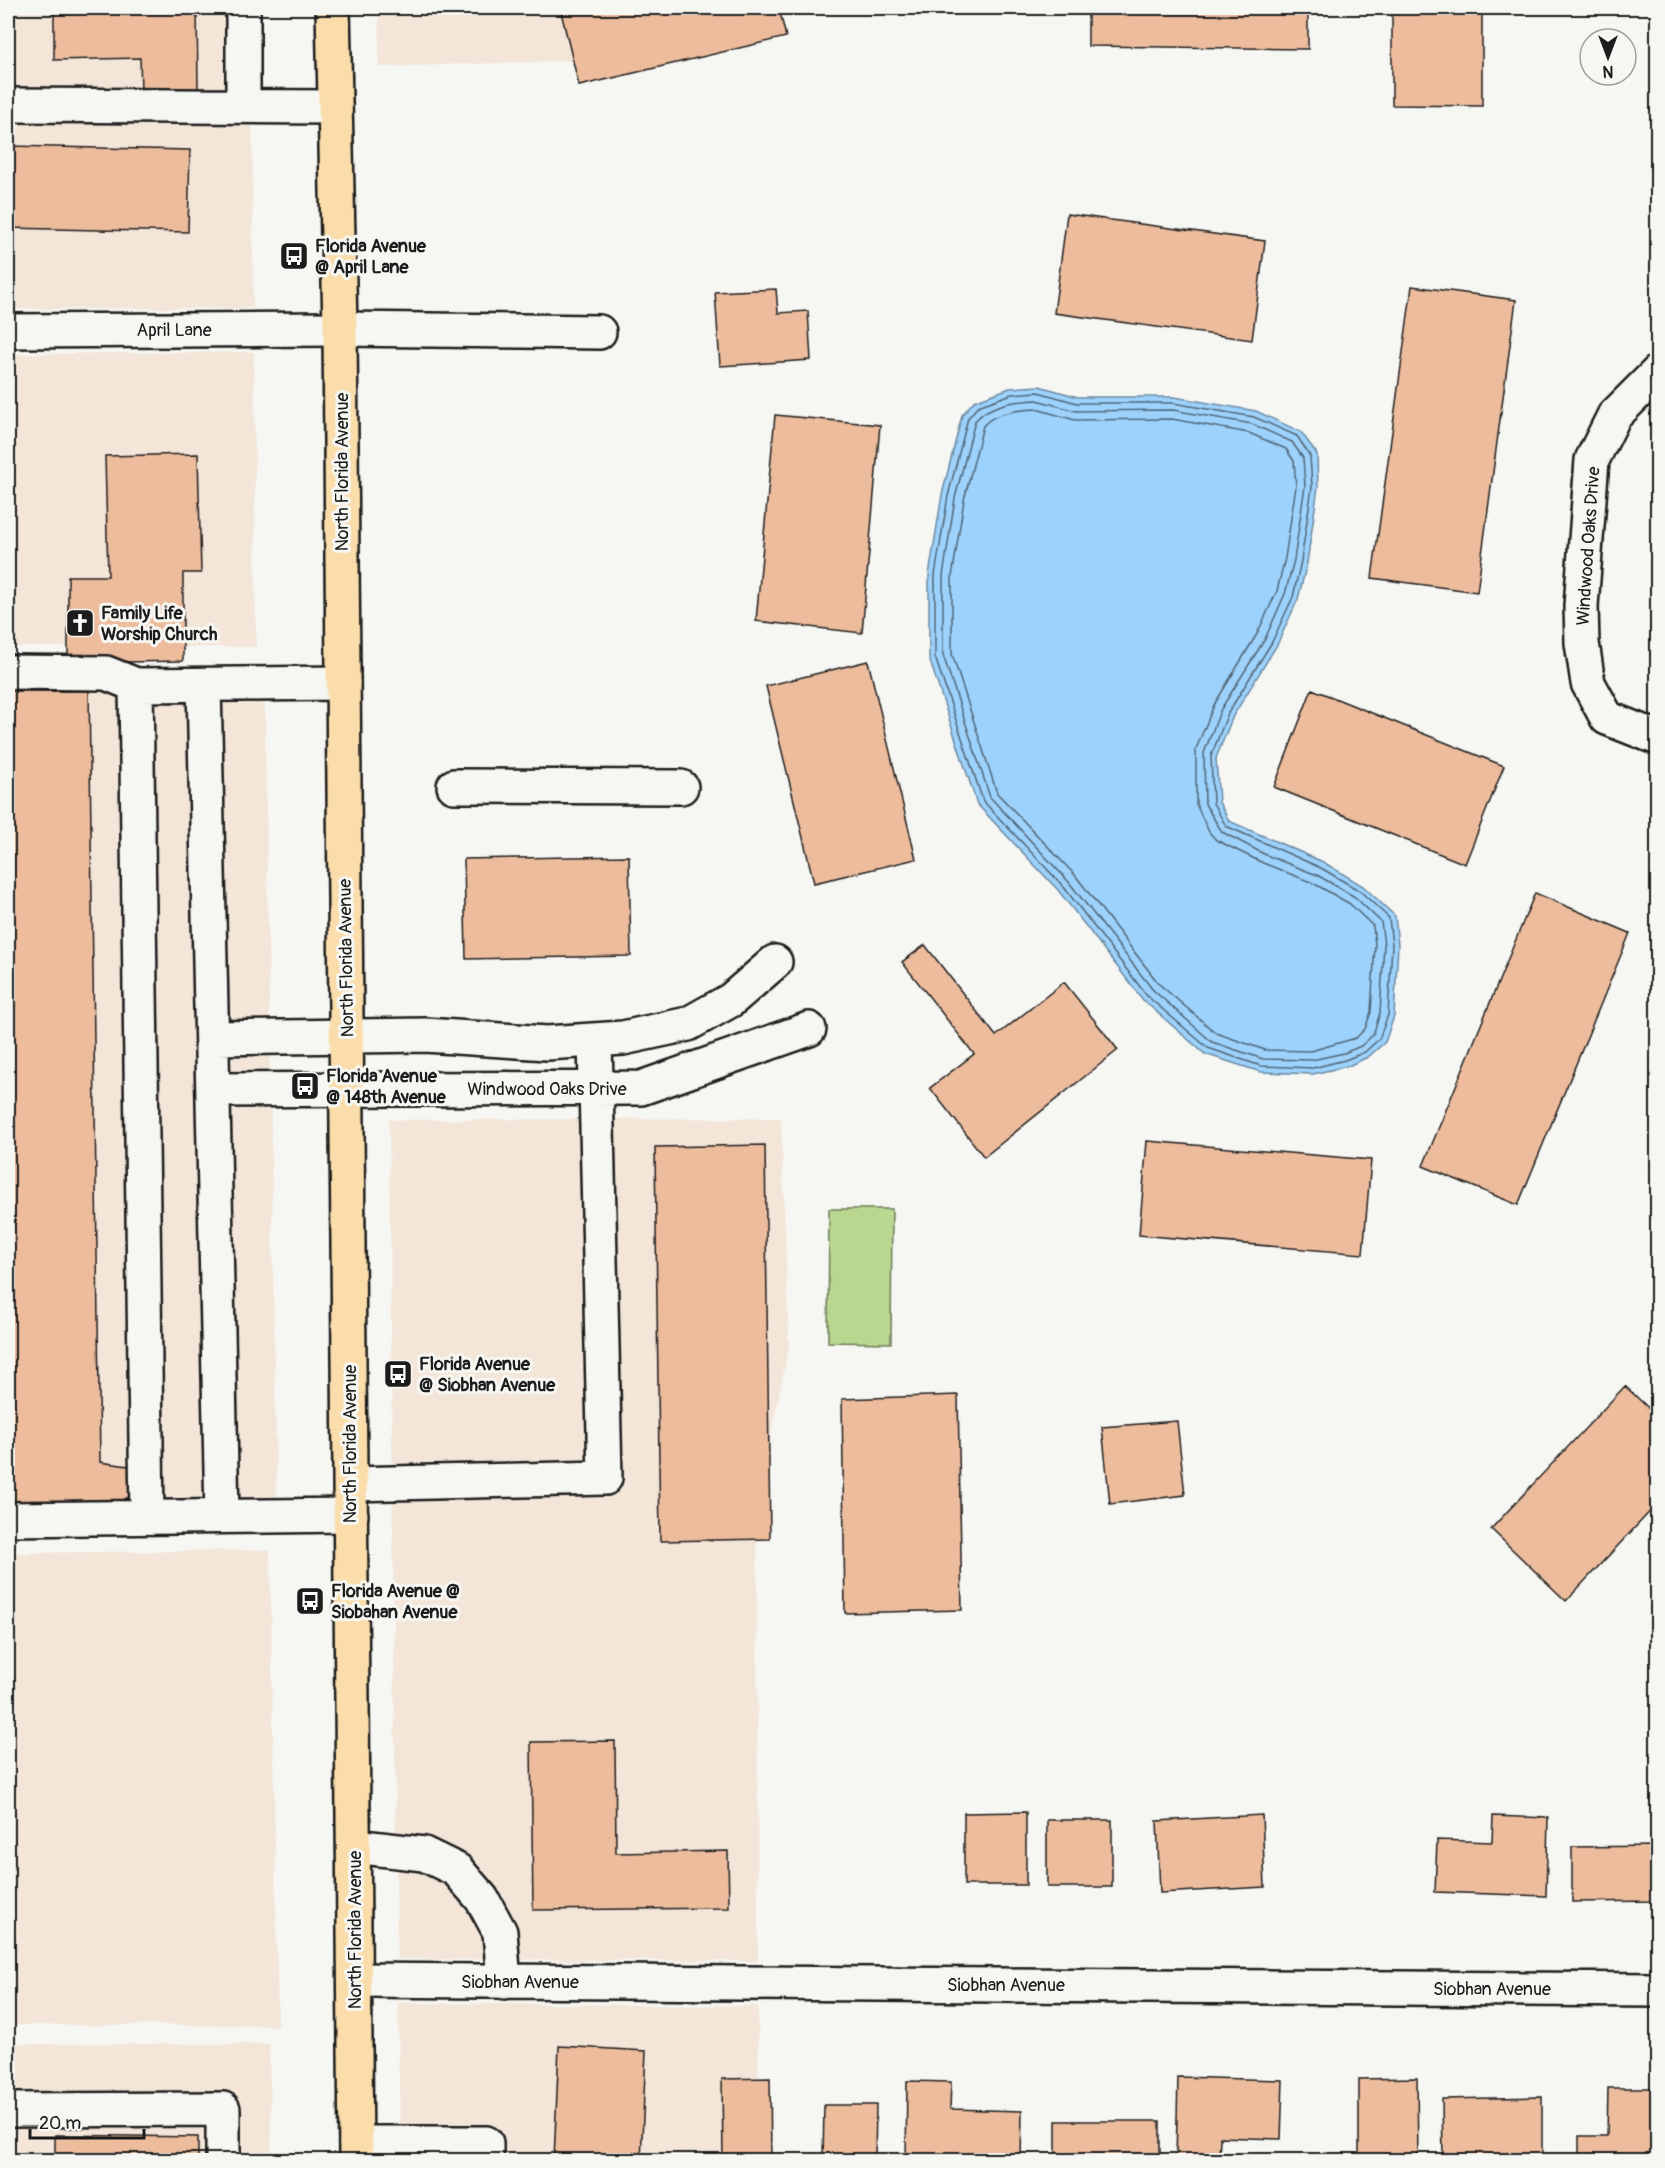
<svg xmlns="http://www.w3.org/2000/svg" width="1665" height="2168" font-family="Pangolin,sans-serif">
  <rect width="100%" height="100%" fill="#f6f6f2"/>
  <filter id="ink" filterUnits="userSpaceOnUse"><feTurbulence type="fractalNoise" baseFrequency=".0167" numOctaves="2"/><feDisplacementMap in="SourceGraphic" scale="12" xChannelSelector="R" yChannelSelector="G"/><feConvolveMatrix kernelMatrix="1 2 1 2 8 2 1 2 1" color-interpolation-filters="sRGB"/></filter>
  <g filter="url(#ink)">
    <path fill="#f3e5d8" d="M8,8H252L253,308L8,309Z
      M379,8H623L625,59L379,67Z
      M254,352L256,647H8V354Z
      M8,666H264L277,1531L8,1534Z
      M781,1118L789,1345L757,1503L758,1961L397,1959L389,1120Z
      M270,1550L278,2028L269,2025H8V1553Z
      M398,2003L758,2006L759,2160H400Z
      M8,2044H269L272,2160H8Z"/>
    <path fill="#b9d78f" stroke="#6a7a56" stroke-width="1.5" d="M829,1209H892L891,1343L828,1342Z"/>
    <path fill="#9dd2fc" stroke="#6989a2" stroke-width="1.5" d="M1039,386L1078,397H1174L1256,411L1301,432L1317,454L1318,487L1307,563L1298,599L1277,645L1233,716L1216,758L1219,802L1229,821L1323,862L1363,886L1395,916L1398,945L1394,1016L1385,1042L1368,1057L1348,1066L1313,1074L1261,1072L1205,1054L1143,1000L1058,890L977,804L929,658V575L942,495L962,415L974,401L1010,388Z"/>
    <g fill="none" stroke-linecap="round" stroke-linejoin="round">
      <path stroke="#506576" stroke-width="1.5" d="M1038,392L1077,403H1173L1254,417L1297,436L1310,456L1312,487L1301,561L1293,597L1272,642L1228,713L1211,756L1213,803L1226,826L1321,868L1360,891L1389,918L1392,945L1388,1015L1379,1039L1365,1052L1345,1060L1313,1068L1261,1066L1208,1048L1147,996L1063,886L983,801L935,657V575L948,496L968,418L978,406L1012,394Z
        M1037,400L1076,411L1173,410L1252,424L1292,442L1303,458L1305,486L1294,560L1285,594L1265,639L1221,709L1204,753L1205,804L1222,832L1266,855L1317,875L1355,897L1381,922L1384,945L1380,1013L1373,1035L1361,1046L1344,1053L1312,1060L1263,1059L1212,1042L1153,990L1068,881L990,797L943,655V576L955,498L975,421C989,404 1015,401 1037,400Z
        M1036,409L1075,420L1172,419L1249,433L1286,449L1294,461L1296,486L1285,558L1277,591L1257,634L1214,705L1196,749V804L1209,832L1216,840L1263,863L1313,883L1350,904L1373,926L1375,945L1371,1012L1365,1029L1356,1038L1311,1051L1265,1050L1216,1033L1159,984L1075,875L997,793L952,654V577L964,500L983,426C994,412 1019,410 1036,409Z"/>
    </g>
    <path fill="#edbc9d" stroke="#1c1c1c" stroke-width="1.5" d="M54,8H197L198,90L141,91L140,58L54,60Z
      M560,8H779L786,37L579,86Z
      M1088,8H1308V49L1088,46Z
      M1392,8H1482V106L1392,105Z
      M8,146L190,150L188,232L8,228Z
      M1067,214L1265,241L1252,340L1054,313Z
      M1412,286L1516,300L1477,592L1372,578Z
      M776,289L778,313L808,311L811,360L720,366L715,292Z
      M775,415L880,425L862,633L756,621Z
      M198,454L201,573H183V661L68,663V576H108L105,456Z
      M868,661L916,859L814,883L766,686Z
      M1312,689L1504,766L1465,864L1274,787Z
      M8,691H89L100,1462L135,1467L133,1496L112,1503H8Z
      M629,856L631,956L466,959L464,859Z
      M1535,893L1630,933L1518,1205L1423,1166Z
      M925,945L996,1036L1064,982L1118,1050L984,1157L930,1088L974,1054L902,962Z
      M1147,1141L1371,1160L1363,1254L1139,1235Z
      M765,1145L770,1539L660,1541L655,1147Z
      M1625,1386L1658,1417V1503L1566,1601L1491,1529Z
      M958,1395L962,1610L845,1613L842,1399Z
      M1177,1421L1185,1495L1110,1504L1102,1427Z
      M615,1741L616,1853L728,1851L729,1908L533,1910L531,1742Z
      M1026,1812V1885H964V1813Z
      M1262,1815L1265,1887L1160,1893L1157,1821Z
      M1493,1816L1548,1818L1546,1896L1435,1892L1437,1840L1492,1842Z
      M1047,1820H1112V1887H1047Z
      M1658,1846V1901L1572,1902V1847Z
      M559,2046L646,2051L641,2160H554Z
      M1178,2077L1283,2080L1281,2139L1220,2137L1219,2160L1176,2159Z
      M770,2078L771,2160H723L722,2079Z
      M1417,2078L1418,2160H1359V2079Z
      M907,2081L951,2082L950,2109L1022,2111L1021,2160H906Z
      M1608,2088H1657L1658,2160H1579V2136H1607Z
      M1542,2097V2160H1509V2156L1443,2157L1442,2099Z
      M824,2105H876L875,2160H823Z
      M1056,2121H1160V2160H1056Z
      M55,2135L198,2137V2160H55Z"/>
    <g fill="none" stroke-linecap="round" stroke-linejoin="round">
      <g stroke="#1c1c1c" stroke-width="38">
        <path id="minor" d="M8,105L335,107
          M243,106V8
          M8,331L340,329L599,332
          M1658,372L1614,416L1592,460L1581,606L1582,643L1588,683L1607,718L1658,738
          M8,672L106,673L136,685L343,683
          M136,685L147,1517
          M204,685L222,1516
          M454,786L681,787
          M214,1038L425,1035L547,1043L623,1038L688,1024L731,1000L775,962
          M215,1090L641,1088L809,1029
          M351,1484L605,1478L595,1040
          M8,1519L351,1515
          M354,1846L424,1854L457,1870L482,1899L500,1932L504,1982
          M355,1980L1658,1990
          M8,2110L223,2109V2160
          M356,2143H486V2160"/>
      </g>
      <g stroke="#1c1c1c" stroke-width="38">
        <path id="major" d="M333,8L340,329L356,2160"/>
      </g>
      <use href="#minor" stroke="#f6f6f2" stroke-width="33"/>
      <use href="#major" stroke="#faddab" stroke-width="33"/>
    </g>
  </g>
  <defs>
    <g id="bus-square" transform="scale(1.5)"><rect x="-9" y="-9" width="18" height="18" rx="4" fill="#1c1c1c" stroke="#f6f6f2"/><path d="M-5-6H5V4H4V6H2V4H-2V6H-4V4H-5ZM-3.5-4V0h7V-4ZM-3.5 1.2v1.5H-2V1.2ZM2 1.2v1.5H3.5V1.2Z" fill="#fff"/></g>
    <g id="church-square" transform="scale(1.5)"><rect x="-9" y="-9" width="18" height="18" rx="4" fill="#1c1c1c" stroke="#f6f6f2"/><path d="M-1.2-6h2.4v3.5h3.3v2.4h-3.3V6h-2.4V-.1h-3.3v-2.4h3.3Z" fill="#fff"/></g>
  </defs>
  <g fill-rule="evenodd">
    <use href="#bus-square" x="294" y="256"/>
    <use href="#church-square" x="80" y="623"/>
    <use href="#bus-square" x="305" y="1086"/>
    <use href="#bus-square" x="398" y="1374"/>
    <use href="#bus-square" x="310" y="1601"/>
  </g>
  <g text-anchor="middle" stroke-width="6" stroke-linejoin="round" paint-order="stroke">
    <g font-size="18" font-weight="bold" fill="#1c1c1c" stroke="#f6f6f2" text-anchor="start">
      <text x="315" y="252">Florida Avenue<tspan x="315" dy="21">@ April Lane</tspan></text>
      <text x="101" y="619">Family Life<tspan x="101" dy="21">Worship Church</tspan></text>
      <text x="326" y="1082">Florida Avenue<tspan x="326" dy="21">@ 148th Avenue</tspan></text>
      <text x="419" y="1370">Florida Avenue<tspan x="419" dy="21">@ Siobhan Avenue</tspan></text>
      <text x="331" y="1597">Florida Avenue @<tspan x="331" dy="21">Siobahan Avenue</tspan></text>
    </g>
    <g font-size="18" fill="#1c1c1c" stroke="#f6f6f2">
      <text x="174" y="336">April Lane</text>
      <text transform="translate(342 472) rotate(-90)" y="6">North Florida Avenue</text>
      <text transform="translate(1588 546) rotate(-86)" y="6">Windwood Oaks Drive</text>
      <text transform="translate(346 958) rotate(-91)" y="6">North Florida Avenue</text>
      <text x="547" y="1095">Windwood Oaks Drive</text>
      <text transform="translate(350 1444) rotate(-90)" y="6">North Florida Avenue</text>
      <text transform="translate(355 1930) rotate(-90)" y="6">North Florida Avenue</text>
      <text x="520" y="1988">Siobhan Avenue</text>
      <text x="1006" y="1991">Siobhan Avenue</text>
      <text x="1492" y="1995">Siobhan Avenue</text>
    </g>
  </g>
  <rect width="1665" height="2168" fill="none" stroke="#f6f6f2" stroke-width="30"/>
  <rect x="15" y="15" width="1635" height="2138" fill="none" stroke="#1c1c1c" stroke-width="2" filter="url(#ink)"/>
  <g transform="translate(1608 57) rotate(180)"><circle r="28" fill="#f6f6f2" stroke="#9f9f9c" stroke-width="1.5"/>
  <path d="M0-4.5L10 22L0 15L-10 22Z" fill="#1c1c1c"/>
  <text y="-9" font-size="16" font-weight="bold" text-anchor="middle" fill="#1c1c1c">N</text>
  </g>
  <path d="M30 2129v9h114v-9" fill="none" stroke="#1c1c1c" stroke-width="3"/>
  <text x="39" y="2129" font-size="18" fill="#1c1c1c" stroke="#f6f6f2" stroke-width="4.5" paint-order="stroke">20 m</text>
</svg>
